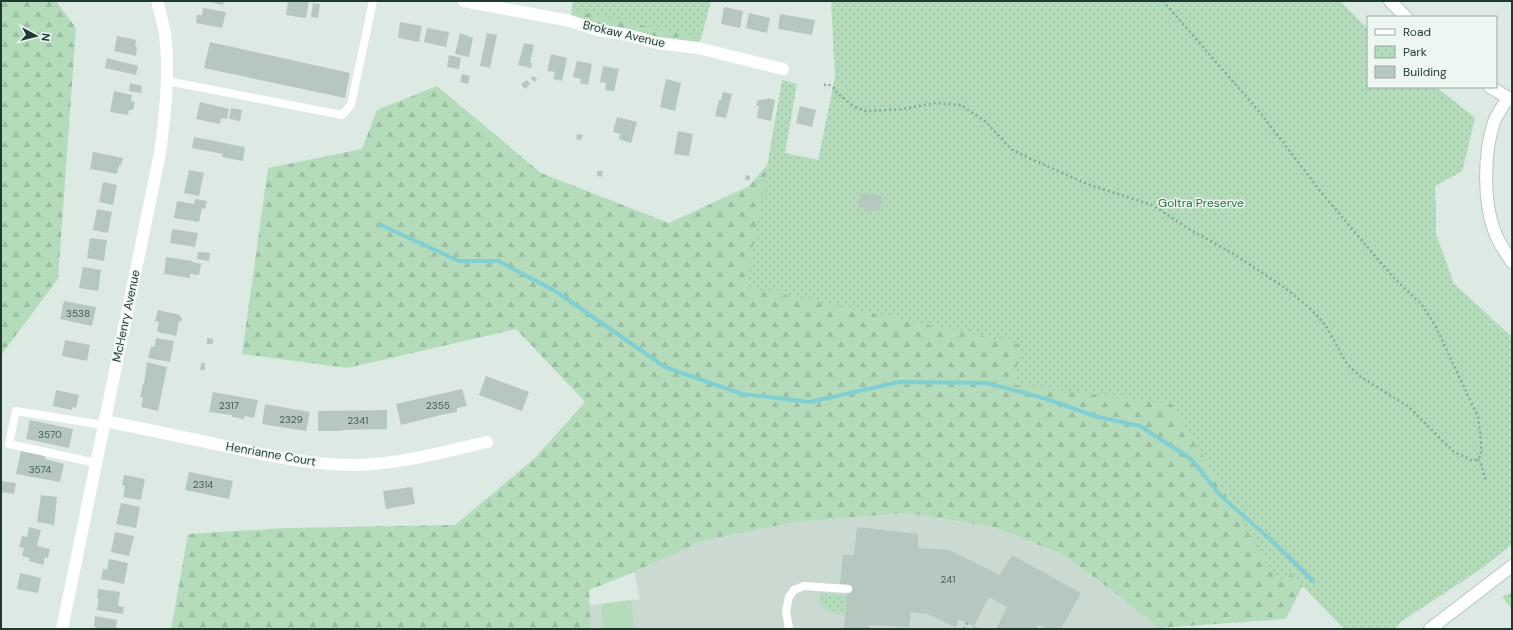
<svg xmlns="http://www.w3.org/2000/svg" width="1513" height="630" font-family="'DM Sans',sans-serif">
  <defs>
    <pattern id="forest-firs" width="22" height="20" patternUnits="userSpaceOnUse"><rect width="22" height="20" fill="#b4dcbb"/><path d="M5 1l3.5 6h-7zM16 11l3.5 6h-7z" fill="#9abea1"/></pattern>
    <pattern id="park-dots" width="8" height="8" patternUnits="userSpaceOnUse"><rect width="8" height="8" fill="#b4dcbb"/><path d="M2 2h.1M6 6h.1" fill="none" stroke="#9abea1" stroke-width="1.8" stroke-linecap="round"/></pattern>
  </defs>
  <rect width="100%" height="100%" fill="#ddeae3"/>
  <path fill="#cbdad1" d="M908,513L993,527L1062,554L1113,591L1158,628L586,629V606L640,599L634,572L702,541L795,522Z"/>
  <path fill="#b4dcbb" d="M631,600L635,629H604L601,604Z"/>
  <path fill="url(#forest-firs)" d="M1,1H56L76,28L58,279L1,355Z
    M573,1H711L698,48L570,21Z
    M831,1L1368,87H1436L1475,118L1462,171L1435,186L1436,234L1454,284L1512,337V544L1481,569L1312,567L1286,619L1158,628L1113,591L1062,554L993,527L908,513L795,522L702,541L634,572L589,590L591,629H171L188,534L285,528L455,525L534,459L585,402L516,329L347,368L242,354L268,168L362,149L377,110L437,86L541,173L669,223L749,186L768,164L881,237Z
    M1512,593V610L1502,596Z"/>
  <path fill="url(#park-dots)" d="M573,1H711L701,38L572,10Z
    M831,1H1340L1368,29V87H1436L1475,118L1462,171L1435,186L1436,234L1454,284L1512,337V544L1481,569L1405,619L1394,629H1344L1289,572L1279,584L1172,404L1015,385L1020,344L746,287L782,80L797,84L785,153L818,160L835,77Z
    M820,593L847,595L845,615L829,612L819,603Z"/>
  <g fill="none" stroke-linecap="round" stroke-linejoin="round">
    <path stroke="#81cfd2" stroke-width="4" d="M381,225L459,261H498L557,292L665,367L742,394L810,402L899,382L987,383L1047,399L1094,416L1140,426L1191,459L1221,496L1271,540L1313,581"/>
  </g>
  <path fill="#b5c7be" d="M204,1H224L223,5Z
    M288,1H309L306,18L286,15Z
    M313,3L320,4L318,18L311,17Z
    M724,7L743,11L740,28L721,24Z
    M203,8L226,12L222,28L196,23L197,15H202Z
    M749,13L770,18L767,33L746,28Z
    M780,14L815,20L812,35L778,29Z
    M400,22L422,26L419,42L398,38Z
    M427,28L449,32L446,47L424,42Z
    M460,33L473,38L469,57L455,54Z
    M487,33L497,35L490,68L480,66Z
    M117,36L136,40L135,46L137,47L136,56L114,51Z
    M210,42L350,73L345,98L204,68Z
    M524,43L534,45L530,62L532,63L531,68L518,65Z
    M551,54L567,58L562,81L553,79L555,72L547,71Z
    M449,55L461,58L459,69L447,67Z
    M107,58L138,66L136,75L105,68Z
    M577,61L592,64L588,85L580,83L581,79L573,77Z
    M603,66L619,69L614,91L605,90L606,83L600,82Z
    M462,74L470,76L468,84L460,82Z
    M532,76L537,78L535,82L531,79Z
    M666,79L681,83L675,111L660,107Z
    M527,80L530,84L525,89L521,84Z
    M130,83L142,86L141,93L129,91Z
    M114,91L132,95L131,101L135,102L133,110H129L128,115L110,112Z
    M723,92L732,94L726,118L715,116L719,100H721Z
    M768,98L775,100L771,121L757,118L759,106H756L758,100L768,99Z
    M200,102L229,109L227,119L221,118L220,124L196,119Z
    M800,106L816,110L812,127L796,123Z
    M231,108L242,110L240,121L229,119Z
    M617,117L637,122L631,143L619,139L620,134L613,132Z
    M678,131L693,134L689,156L674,154Z
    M577,134L583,135L581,140L576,139Z
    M194,137L245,147L243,161L222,157L223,154L192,148Z
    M93,152L123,158L121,166L119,165L117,174L90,169Z
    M189,170L204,173L199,196L184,193Z
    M597,171H603L602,177L597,176Z
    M746,175L750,176V180H745Z
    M103,182L117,185L113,205L99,202Z
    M861,193L882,196L879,212L872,210V212L863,210L864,208L858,207Z
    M195,199L207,201L205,209L202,208L199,222L174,218L177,201L194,204Z
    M97,209L112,212L108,233L93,230Z
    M172,229L198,233L195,247L170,243Z
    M90,238L107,240L104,261L87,258Z
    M198,252L210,253L209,261L197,259Z
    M166,257L192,261V262L201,264L199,275L190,274V278L164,274Z
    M83,267L101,270L98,291L79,288Z
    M64,301L96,307L92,326L60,319Z
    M158,310L180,315V317L182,318L181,322L179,321L176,336L157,332L159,322L155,321Z
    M156,338L174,341L170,362L148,358L151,346L154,347Z
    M207,338L213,339V344H207Z
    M65,340L90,345L87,361L62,356Z
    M147,362L167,367L158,411L141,407L143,398L140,397L143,384H144Z
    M201,363H205V370H200Z
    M486,376L529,392L522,411L479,395Z
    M462,389L467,406L457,408V412L445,414L401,425L396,404Z
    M56,390L79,395L76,408L72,407V410L53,406Z
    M213,392L258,400L254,418L245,416L244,419L232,417V415L209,412Z
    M265,404L310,412L306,431L262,424Z
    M387,410V429L342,430L341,431H318V411Z
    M30,420L73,429L69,448L26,439Z
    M21,451L45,456V459L64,464L60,482L16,474Z
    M189,472L233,481L229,499L185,490Z
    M124,475L145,479L141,500L123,497L125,486L122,485Z
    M1,481L16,483L14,494L1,492Z
    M412,487L415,504L386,509L383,491Z
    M41,495L57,497L54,525L37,522Z
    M121,503L140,507L136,528L116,524Z
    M29,527L41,530L37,546L50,549L48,558L45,557L43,565L29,561L30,558L22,556L24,548L19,547L22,536L27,537Z
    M857,527L918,534V548L949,550L1000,575L1012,555L1081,593L1061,629H1048L1039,625L1037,629H996L1007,607L989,597L974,626L980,629H972L974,626L958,619L956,627L927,614L911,612L909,627L869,625V629H844L848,584H840L843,555H854Z
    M115,532L134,536L129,556L111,552Z
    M109,559L128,563L124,584L101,579L103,569L107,570Z
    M20,573L41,578L38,593L17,589Z
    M98,589L120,592L118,606L124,607L123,614L97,610L99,599L97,598Z
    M95,616L117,620L116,629H95L96,627H94Z"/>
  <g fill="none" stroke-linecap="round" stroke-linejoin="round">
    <g stroke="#b0cabd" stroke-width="14">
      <path id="secondary" d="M1390,1L1406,17
        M1490,87L1512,100
        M1508,98C1503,106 1497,114 1494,122C1484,151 1483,201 1494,230C1498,242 1505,252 1512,262
        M1430,629L1512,566"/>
    </g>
    <path stroke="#7caf99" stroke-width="2.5" stroke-dasharray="2 3" stroke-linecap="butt" d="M824,85L828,84L833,87L837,93L855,107L865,111L903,109L935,103L961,105L986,122L1011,149L1029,158L1087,184L1152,205L1189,229L1232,253L1285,288L1313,311L1326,326L1347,364L1361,377L1409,407L1454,452L1473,461L1478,459L1481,454V440L1478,417L1435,325L1422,305L1392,276L1321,192L1262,115L1163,1
      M1478,459C1483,466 1483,475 1487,482
      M964,629L967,623"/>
    <path stroke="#fff" stroke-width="8" d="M167,81L342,115L351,105L373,1
      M96,463L9,444L16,411L103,425
      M789,629L786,611L789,597L794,590L804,586L848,589"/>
    <path stroke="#fff" stroke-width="12" d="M464,1L570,21L598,30L628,35L657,43L698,48L783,69
      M104,421C146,429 187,438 229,447C271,456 312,465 355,465C400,464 444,452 487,442
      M62,629L160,153C165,114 170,73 165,34C163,23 160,12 157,1"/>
    <use href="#secondary" stroke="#fff" stroke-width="12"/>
  </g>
  <g text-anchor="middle" stroke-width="3" stroke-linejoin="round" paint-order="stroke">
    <g font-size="10" fill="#445c53">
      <text x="78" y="317">3538</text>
      <text x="229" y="409">2317</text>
      <text x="438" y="409">2355</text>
      <text x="291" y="423">2329</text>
      <text x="358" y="424">2341</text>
      <text x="50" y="438">3570</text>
      <text x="40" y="473">3574</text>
      <text x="203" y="488">2314</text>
      <text x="948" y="583">241</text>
    </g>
    <g font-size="12" fill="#1e392f" stroke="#edf6f1">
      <text transform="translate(624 34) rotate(13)" y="4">Brokaw Avenue</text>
      <text transform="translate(126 316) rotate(-78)" y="4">McHenry Avenue</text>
      <text transform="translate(271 454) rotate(10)" y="4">Henrianne Court</text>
    </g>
    <g font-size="12" fill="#27723c" stroke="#edf6f1">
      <text x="1201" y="207">Goltra Preserve</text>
    </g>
  </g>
  <rect width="1513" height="630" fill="none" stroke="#1e392f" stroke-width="4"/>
  <rect x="1367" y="16" width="130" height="72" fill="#edf6f1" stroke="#9aaaa3"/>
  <rect x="1375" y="29" width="20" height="6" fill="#ffffff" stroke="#9aaaa3"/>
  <text x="1403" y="36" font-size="12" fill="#1e392f">Road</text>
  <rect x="1375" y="46" width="20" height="12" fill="url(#park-dots)" stroke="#9aaaa3"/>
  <text x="1403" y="56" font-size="12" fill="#1e392f">Park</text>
  <rect x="1375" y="66" width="20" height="12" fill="#b5c7be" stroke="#9aaaa3"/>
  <text x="1403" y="76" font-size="12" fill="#1e392f">Building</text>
  <g transform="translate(36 36) rotate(97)" stroke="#edf6f1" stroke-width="3" paint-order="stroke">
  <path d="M0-3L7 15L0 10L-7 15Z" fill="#1e392f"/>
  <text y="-6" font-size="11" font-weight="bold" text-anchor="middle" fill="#1e392f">N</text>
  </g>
</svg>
